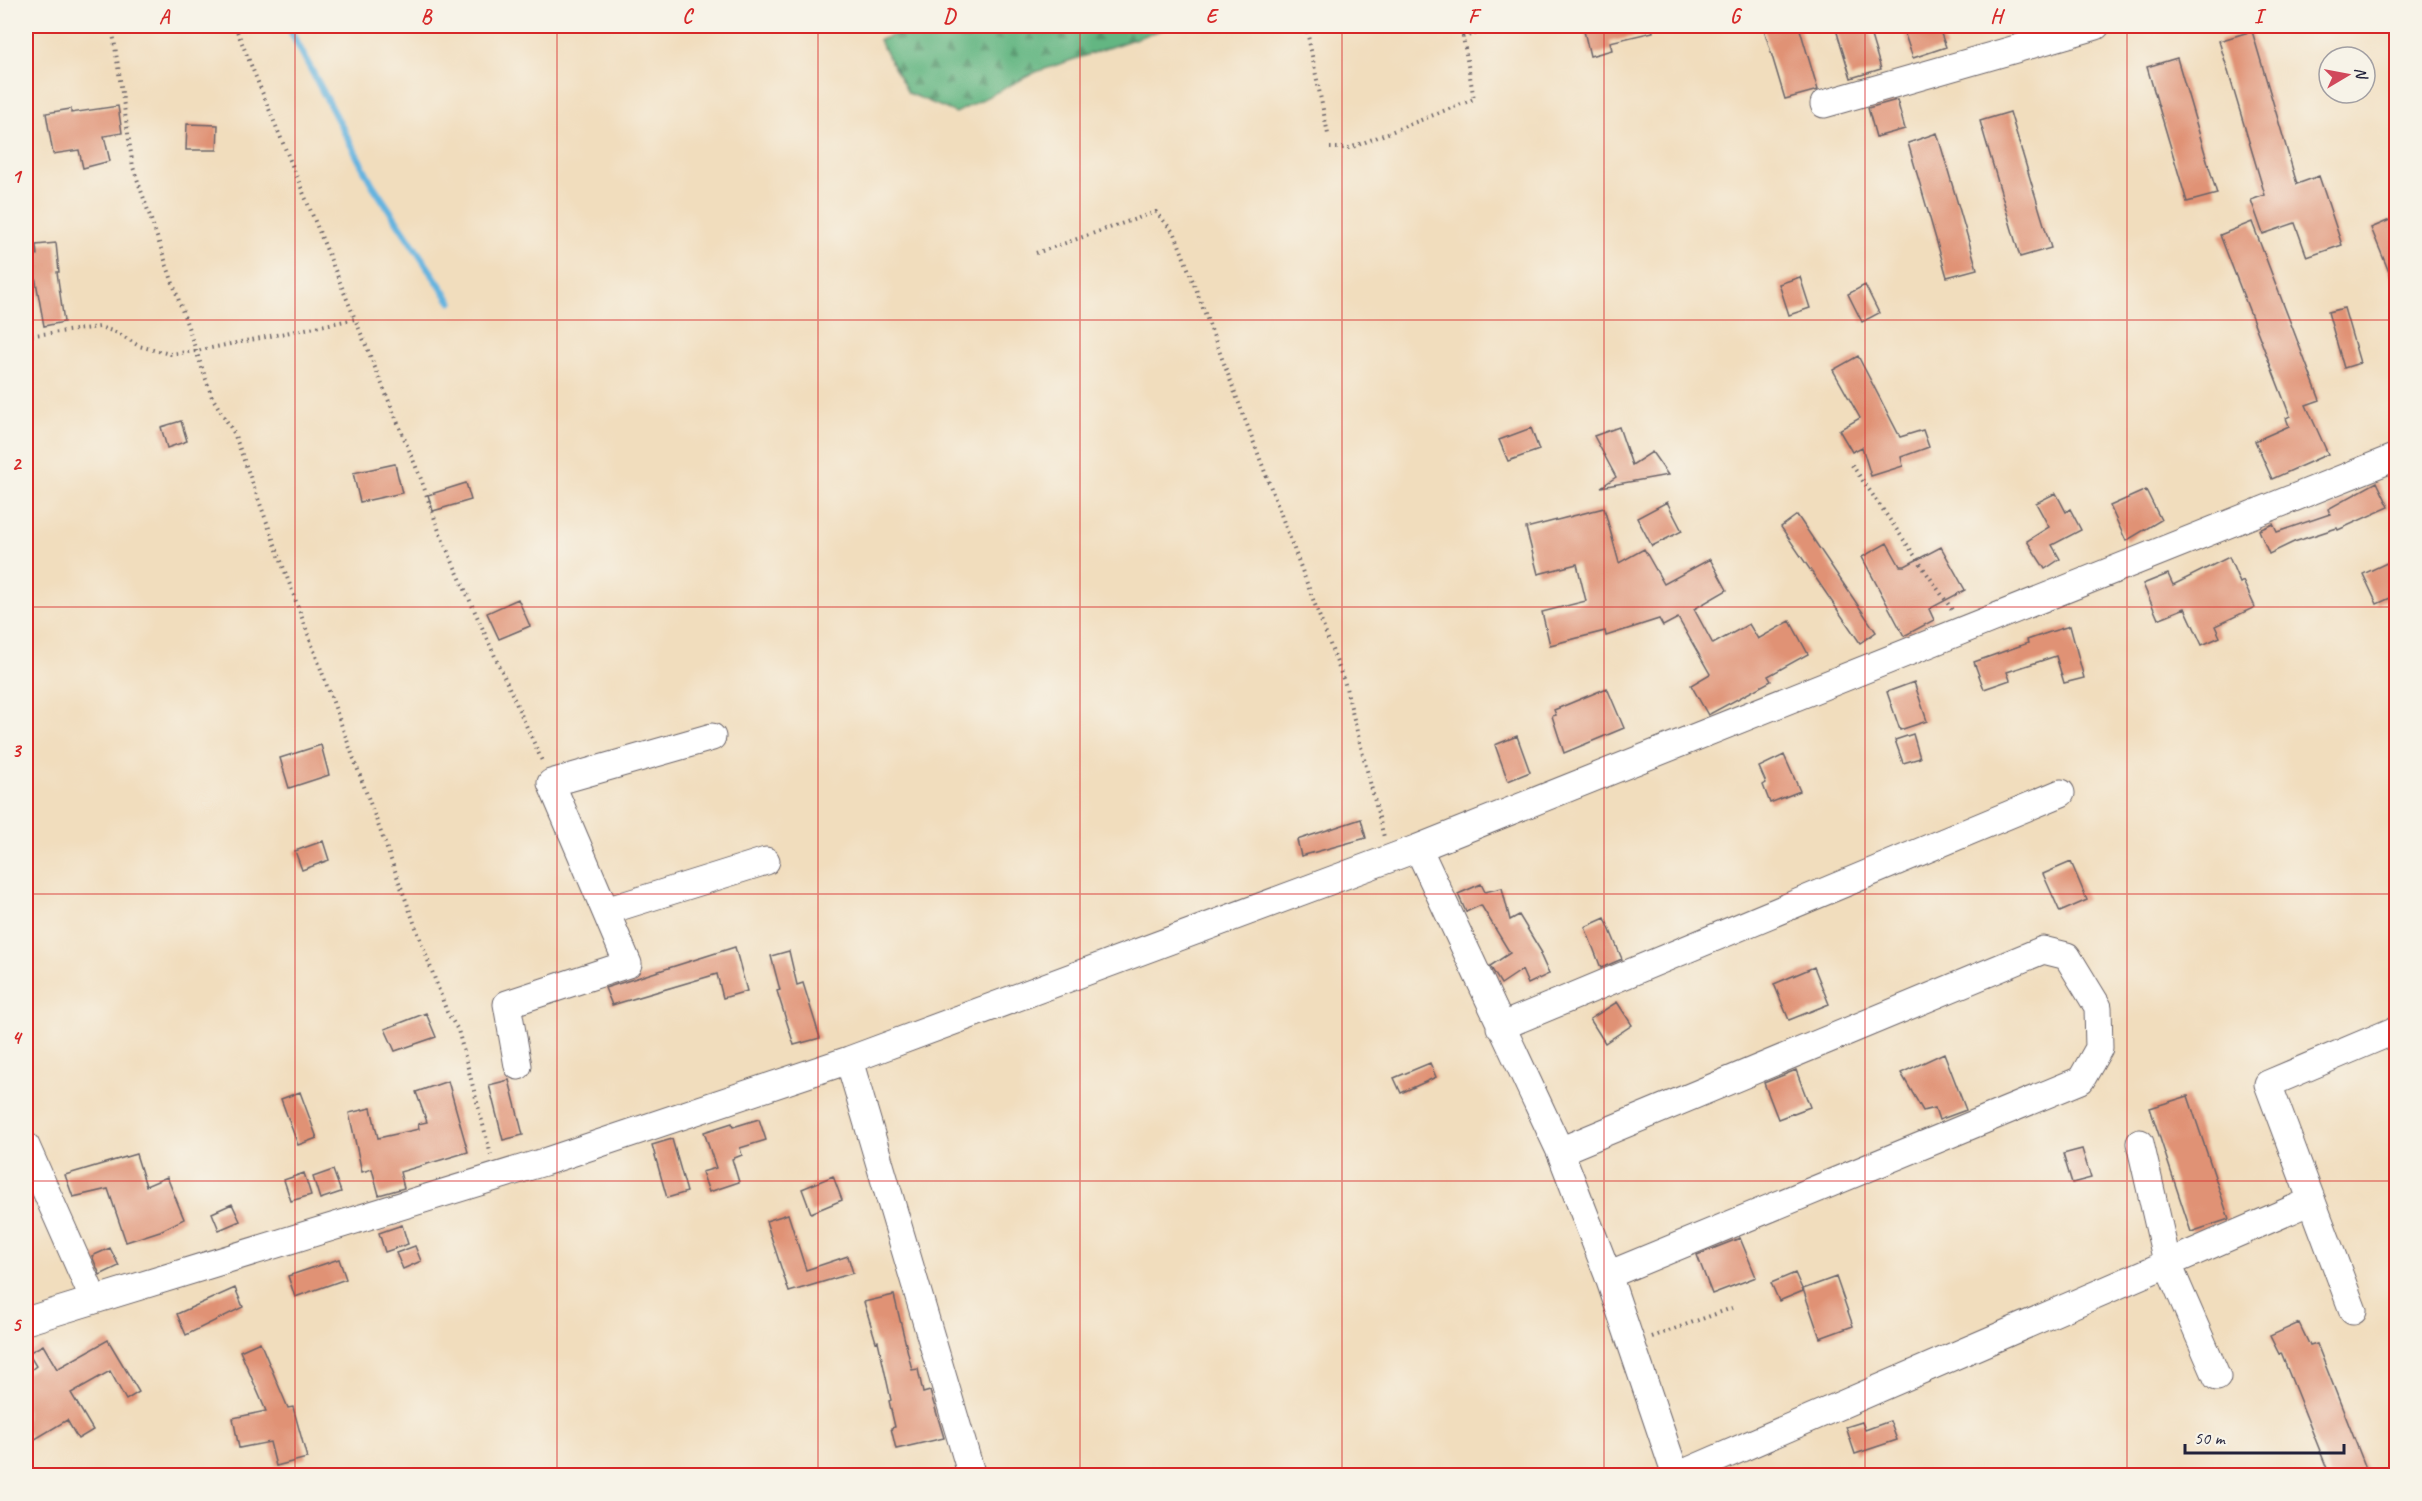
<svg xmlns="http://www.w3.org/2000/svg" width="2422" height="1501" font-family="Caveat,sans-serif">
  <defs>
    <pattern id="forest-firs" width="22" height="20" patternUnits="userSpaceOnUse" patternTransform="scale(1.5)"><rect width="22" height="20" fill="#64b682"/><path d="M5 1l3.5 6h-7zM16 11l3.5 6h-7z" fill="#52946c"/></pattern>
  </defs>
  <rect width="100%" height="100%" fill="#f7f3e8"/>
  <filter id="ink" filterUnits="userSpaceOnUse"><feTurbulence type="fractalNoise" baseFrequency=".0167" numOctaves="2"/><feDisplacementMap in="SourceGraphic" scale="12" xChannelSelector="R" yChannelSelector="G"/><feConvolveMatrix kernelMatrix="1 2 1 2 8 2 1 2 1" color-interpolation-filters="sRGB"/></filter>
  <filter id="wash" filterUnits="userSpaceOnUse"><feTurbulence type="fractalNoise" baseFrequency=".008" numOctaves="4" result="noise"/><feDisplacementMap in="SourceGraphic" scale="24" xChannelSelector="R" yChannelSelector="G"/><feGaussianBlur stdDeviation="1.35" result="paint"/><feColorMatrix in="noise" values="0 0 0 0 0 0 0 0 0 0 0 0 0 0 0 0 0 1.4 0 .05"/><feComposite in="paint" operator="in"/></filter>
  <g filter="url(#wash)">
    <rect width="100%" height="100%" fill="#f1ddbd"/>
    <path fill="url(#forest-firs)" stroke="#436c5e" stroke-width="1.5" d="M915,26H1173L1036,72L956,113L908,93L879,40L916,28Z"/>
    <g fill="none" stroke-linecap="round" stroke-linejoin="round">
      <path stroke="#65b4df" stroke-width="7" d="M288,26L372,184L451,302"/>
    </g>
    <g id="blocks">
      <path fill="#e09274" d="M1608,26H1652L1653,32L1610,42L1612,50L1590,56L1584,31Z
        M1763,26H1799L1818,90L1785,99Z
        M1835,26H1868L1881,69L1851,78Z
        M1902,26H1938L1946,47L1913,58Z
        M2252,31L2297,184L2319,176L2342,245L2307,257L2295,223L2263,234L2251,200L2265,195L2219,41Z
        M2177,58L2217,194L2187,202L2147,67Z
        M1897,100L1905,129L1876,137L1868,108Z
        M118,106L122,133L104,136L110,161L83,168L79,150L53,154L46,113L71,109V113Z
        M2010,112L2051,248L2020,257L1980,121Z
        M187,124L218,125L217,150H186Z
        M1937,133L1977,269L1947,277L1908,143Z
        M2397,217V289H2396L2371,228Z
        M2252,222L2320,400L2306,405L2328,454L2272,479L2255,441L2289,426L2286,418L2290,416L2220,235Z
        M56,243L59,272H57L64,322L44,326L35,276L26,278V257L37,255L36,245Z
        M1800,277L1810,308L1789,315L1779,284Z
        M1865,285L1879,313L1862,322L1848,294Z
        M2344,308L2360,363L2344,368L2328,312Z
        M1858,356L1900,437L1923,430L1929,447L1901,457L1903,466L1871,476L1862,447L1852,452L1839,430L1860,418L1833,370Z
        M181,421L187,441L167,448L161,427Z
        M1619,427L1632,465L1652,452L1668,475L1601,487L1616,477L1594,436Z
        M1531,428L1539,450L1508,461L1499,440Z
        M395,464L402,493L360,502L353,473Z
        M2377,482L2389,507L2338,530L2337,528L2294,542L2269,554L2259,530L2273,524L2277,532L2330,514L2328,509Z
        M466,483L471,500L433,511L428,495Z
        M2146,490L2161,520L2126,541L2110,506Z
        M2056,493L2066,512L2070,509L2081,530L2052,545L2060,559L2045,569L2027,541L2049,527L2036,503Z
        M1667,502L1682,531L1652,546L1637,518Z
        M1604,508L1619,563L1644,549L1664,584L1710,559L1727,590L1694,609L1713,644L1749,624L1758,639L1790,621L1808,654L1768,676L1771,681L1708,715L1691,685L1710,674L1678,618L1663,626L1659,619L1606,636L1605,631L1550,645L1542,612L1586,601L1577,564L1538,574L1526,528Z
        M1797,515L1876,632L1860,643L1781,527Z
        M1887,543L1900,566H1905L1941,547L1965,590L1929,609L1934,620L1904,636L1862,557Z
        M2229,557L2240,583L2243,581L2255,607L2215,626L2220,637L2202,645L2185,608L2158,619L2143,584L2168,574L2173,585Z
        M2391,561L2397,573V595L2377,604L2363,574Z
        M518,599L530,626L499,639L487,613Z
        M2070,626L2084,678L2064,683L2056,656L2007,672L2010,680L1984,689L1974,662L2028,643L2027,640L2050,632Z
        M1914,682L1927,721L1900,730L1887,692Z
        M1607,688L1624,728L1564,753L1552,716L1556,715L1554,710Z
        M1913,734L1920,758L1903,763L1895,740Z
        M1517,736L1530,772L1508,781L1495,745Z
        M321,745L329,775L289,788L280,758Z
        M1784,755L1800,791L1770,803L1763,785L1766,783L1759,767Z
        M1361,819L1366,838L1301,856L1297,840Z
        M323,841L329,860L302,870L295,851Z
        M2071,862L2087,900L2060,912L2043,874Z
        M1481,884L1485,892L1502,888L1510,920L1519,915L1542,953L1540,954L1549,974L1528,984L1522,970L1501,984L1490,966L1510,953L1481,905L1466,912L1458,894Z
        M1605,918L1622,959L1601,968L1585,927Z
        M735,947L747,991L723,998L717,974L612,1005L605,988Z
        M789,951L797,985L803,983L820,1038L794,1045L777,991L780,990L771,956Z
        M1814,967L1829,1004L1789,1020L1774,984Z
        M1617,1002L1632,1025L1605,1043L1590,1019Z
        M426,1013L436,1037L395,1051L385,1029Z
        M1944,1053L1966,1110L1939,1120L1935,1108L1923,1111L1901,1073Z
        M1430,1063L1436,1077L1401,1093L1394,1078Z
        M1796,1070L1810,1107L1778,1119L1764,1083Z
        M509,1080L523,1135L503,1140L489,1085Z
        M448,1081L468,1152L400,1172L404,1188L379,1195L372,1169L362,1172L349,1113L371,1108L378,1138L419,1129L418,1124L427,1122L416,1092Z
        M300,1092L317,1138L298,1145L281,1099Z
        M2188,1096L2229,1219L2191,1232L2150,1108Z
        M759,1119L766,1140L740,1148L742,1155L732,1159L739,1182L709,1192L702,1172L716,1168L704,1132L732,1123L733,1127Z
        M672,1139L687,1192L667,1198L652,1145Z
        M2082,1149L2091,1178L2072,1183L2063,1154Z
        M136,1154L146,1186L167,1177L184,1219L160,1231L126,1242L108,1189L73,1197L65,1175Z
        M333,1170L341,1192L320,1199L313,1177Z
        M304,1173L311,1195L291,1201L284,1180Z
        M833,1176L842,1200L811,1213L802,1189Z
        M232,1204L240,1221L219,1230L212,1213Z
        M788,1214L806,1270L848,1256L853,1273L789,1292L766,1221Z
        M402,1225L408,1244L385,1252L379,1233Z
        M1740,1238L1756,1277L1712,1294L1697,1255Z
        M415,1246L421,1261L403,1269L396,1253Z
        M110,1248L119,1266L100,1275L92,1256Z
        M339,1259L346,1279L295,1297L288,1276Z
        M1795,1273L1803,1291L1779,1301L1771,1283Z
        M1836,1277L1853,1326L1820,1338L1803,1289Z
        M235,1288L243,1307L186,1335L177,1314Z
        M894,1295L912,1370L918,1369L923,1393L930,1391L944,1438L896,1449L891,1428L895,1427L889,1401L891,1400L878,1341L876,1342L864,1302Z
        M2299,1323L2310,1346L2317,1344L2369,1476H2330L2281,1353L2279,1354L2270,1336Z
        M108,1340L139,1392L126,1400L110,1371L71,1393L93,1430L78,1439L67,1420L32,1441L26,1430V1374L36,1366L28,1353L43,1345L57,1369Z
        M260,1342L288,1408L293,1407L307,1458L276,1466L270,1442L239,1448L233,1418L266,1411L240,1351Z
        M1890,1421L1897,1440L1855,1454L1846,1427L1862,1422L1865,1430Z"/>
    </g>
  </g>
  <g filter="url(#ink)">
    <use href="#blocks" fill-opacity="0" stroke="#6a6368" stroke-width="1.5"/>
    <g fill="none" stroke-linecap="round" stroke-linejoin="round">
      <g stroke="#6a6368" stroke-width="29">
        <path id="minor" d="M1824,104L2096,26
          M1418,848L1560,1151L1608,1275L1676,1476
          M606,911L766,861
          M1500,1027L2061,793
          M849,1060L972,1476
          M518,1066L507,1004L628,964L551,783L712,737
          M2140,1143L2167,1262L2217,1377
          M26,1146L94,1300
          M1560,1151L2043,950L2067,956L2098,1007L2099,1048L2081,1080L1608,1275
          M2353,1311L2268,1084L2396,1030
          M26,1321L544,1162L849,1060L1418,848L2396,457
          M1677,1476L2312,1201"/>
      </g>
      <path stroke="#6a6368" stroke-width="4" stroke-dasharray="1.5 4.5" stroke-linecap="butt" d="M112,26L133,167L212,397L234,433L447,1012L458,1030L491,1155
        M235,26L355,319
        M1306,26L1328,134
        M1330,148H1350L1474,99L1463,37L1505,26
        M1036,253L1156,212L1175,234L1345,684L1384,837
        M26,336L100,327L118,333L139,346L170,354L196,351L355,319L421,479L440,534L543,763
        M1852,465L1953,611
        M1652,1337L1732,1308
        M2202,1476L2215,1470"/>
      <use href="#minor" stroke="#fff" stroke-width="27"/>
    </g>
  </g>
  <path fill="none" stroke="#d62828" stroke-width="1.5" stroke-opacity="0.55" d="M295,26V1476M557,26V1476M818,26V1476M1080,26V1476M1342,26V1476M1604,26V1476M1865,26V1476M2127,26V1476M26,320H2396M26,607H2396M26,894H2396M26,1181H2396"/>
  <rect width="2422" height="1501" fill="none" stroke="#f7f3e8" stroke-width="66"/>
  <g transform="translate(2347 75) rotate(80)"><circle r="28" fill="#f7f3e8" stroke="#a29fa3" stroke-width="1.5"/>
  <path d="M0-4.5L10 22L0 15L-10 22Z" fill="#d1495b"/>
  <text y="-9" font-size="16" font-weight="bold" text-anchor="middle" fill="#22223b">N</text>
  </g>
  <path d="M2185 1444v9h159v-9" fill="none" stroke="#22223b" stroke-width="3"/>
  <text x="2194" y="1444" font-size="18" fill="#22223b" stroke="#f7f3e8" stroke-width="4.5" paint-order="stroke">50 m</text>
  <rect x="33" y="33" width="2356" height="1435" fill="none" stroke="#d62828" stroke-width="2"/>
  <g font-size="20" text-anchor="middle" font-weight="bold" fill="#d62828">
    <text x="164" y="23">A</text>
    <text x="426" y="23">B</text>
    <text x="687" y="23">C</text>
    <text x="949" y="23">D</text>
    <text x="1211" y="23">E</text>
    <text x="1473" y="23">F</text>
    <text x="1735" y="23">G</text>
    <text x="1996" y="23">H</text>
    <text x="2258" y="23">I</text>
    <text x="16" y="183">1</text>
    <text x="16" y="470">2</text>
    <text x="16" y="757">3</text>
    <text x="16" y="1044">4</text>
    <text x="16" y="1331">5</text>
  </g>
</svg>
